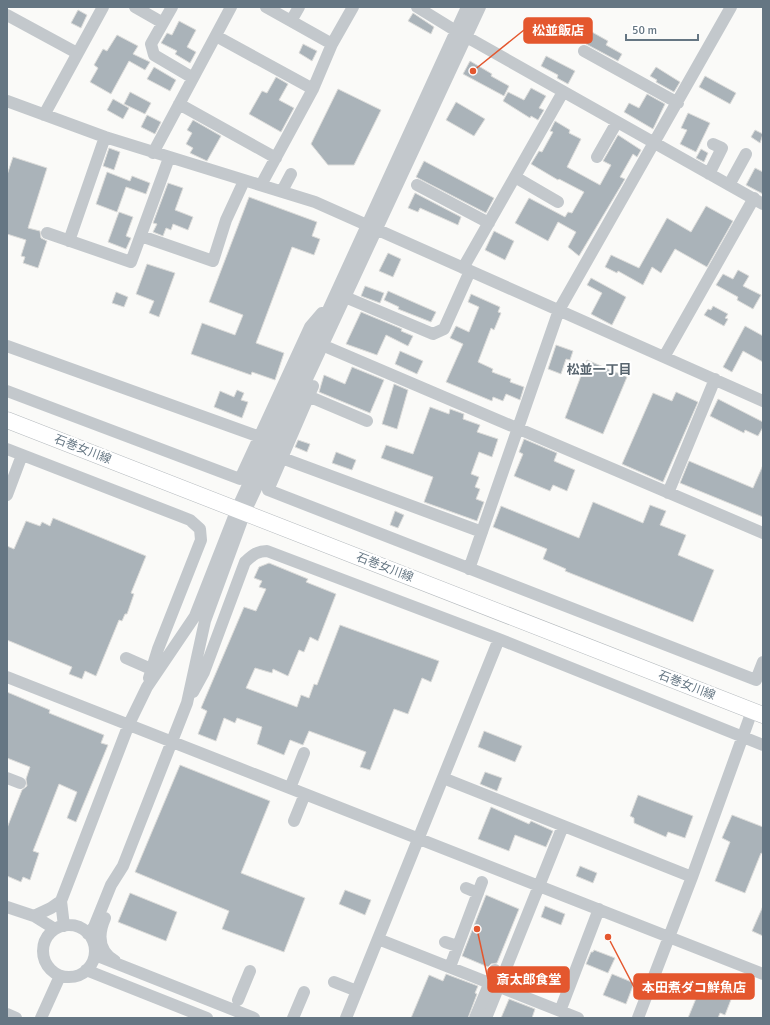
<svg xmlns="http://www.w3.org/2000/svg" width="770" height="1025" font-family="Signika,'Noto Sans JP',sans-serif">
  <rect width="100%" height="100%" fill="#fafaf8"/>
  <path fill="#aab3b9" stroke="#dcdcda" d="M78,10L87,15L81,28L71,23Z
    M413,13L434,27L431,34L408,21Z
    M179,21L196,30L187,47L196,52L190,63L175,54L177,51L161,43L167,33L172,35Z
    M592,32L608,41L606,45L622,54L618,61L586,44Z
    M117,35L138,46L133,54L150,62L145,70L129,61L111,94L90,82L98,68L94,65L103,49L107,51Z
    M303,44L317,51L312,61L299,53Z
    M546,56L575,71L568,84L557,78L558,75L541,66Z
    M470,61L492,74L491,76L509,86L504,96L463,74Z
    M154,67L176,80L170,91L147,79Z
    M656,67L680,82L674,92L656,82L657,80L650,76Z
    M705,76L736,93L730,104L699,87Z
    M276,77L288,84L279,100L294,108L281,132L249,114L262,91L267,93Z
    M531,88L546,96L539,108L544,110L538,120L531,116L530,118L503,101L508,92L524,100Z
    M338,89L381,110L354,165H328L311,144Z
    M130,92L151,103L145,114L124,104Z
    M647,94L665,104L653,129L624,112L629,103L639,108Z
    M113,99L129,108L123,119L107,110Z
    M456,102L485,119L474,136L446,120Z
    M688,113L710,123L696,152L680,144L687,130L681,128Z
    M147,115L161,122L155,134L141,127Z
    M193,120L221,136L207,161L190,153L193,148L186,144L192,133L187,130Z
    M555,121L570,130L569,133L581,139L567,167L600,185L611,165L603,161L618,135L641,150L637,157L633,154L620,177L625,179L579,256L568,247L576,232L558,222L548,241L515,223L529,198L565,217L568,212L572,213L584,192L559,179L558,180L531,164L539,151L542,152L553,132L550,131Z
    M755,130L763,134L760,143L751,137Z
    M109,148L120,152L114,170L103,166Z
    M701,149L708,153L704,162L696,158Z
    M13,157L47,168L28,228L40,231L41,238L47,241L38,268L23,263L25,257L21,256L26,240L7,234V175Z
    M424,161L494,198L486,213L416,177Z
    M755,168L763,172V194L746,185Z
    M107,172L130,181L132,176L150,183L146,194L126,187L117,212L96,204Z
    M168,183L183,188L175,210L193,217L188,230L173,224L171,230L166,228L163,236L153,232L157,224L153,223Z
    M415,193L461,217L458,225L420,208L418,212L408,208Z
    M249,197L317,222L312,236L320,239L314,255L292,247L256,343L284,353L275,380L252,372L251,375L191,354L202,323L235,335L243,315L209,302Z
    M706,206L733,221L707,267L675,249L661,273L652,267L643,285L618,271L617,273L605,267L611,255L639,268L667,218L691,232Z
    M119,212L133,217L126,236L131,238L126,249L108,242Z
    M494,231L514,241L505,260L485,250Z
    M388,253L401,259L393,277L379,271Z
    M147,264L175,273L159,317L149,313L154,301L136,294Z
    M738,270L749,276L743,286L761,295L753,309L737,300L738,297L716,285L723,274L733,279Z
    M591,278L626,297L612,325L591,314L602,293L587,285Z
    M365,286L384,293L380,303L361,296Z
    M388,291L436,312L431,322L398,309L399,307L384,300Z
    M116,292L128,297L124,307L112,303Z
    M471,294L500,307L498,312L501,313L494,330L491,328L478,362L493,369L492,372L511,379L510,382L524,387L520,400L506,394L503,401L493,397L492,401L446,382L463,344L450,338L456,326L469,332L479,307L468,302Z
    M713,306L728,314L725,318L728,319L724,326L704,315L708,309L711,310Z
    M361,312L402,329L401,331L413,336L408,346L386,335L377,355L346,344Z
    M745,326L763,336V362L743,351L732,372L723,367Z
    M556,345L573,351L570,360L566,359L561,374L548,369Z
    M400,351L423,361L417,374L395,364Z
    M587,360L627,377L603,434L565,418Z
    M352,367L384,380L370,413L319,392L324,375L345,384Z
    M394,384L408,390L397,429L382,424Z
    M237,390L244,393L241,400L248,402L242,418L214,407L220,391L234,397Z
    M676,392L698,402L663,482L622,464L653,393L672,401Z
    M718,399L763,422V427L758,436L745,430L744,433L710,416Z
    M430,407L449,414L450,409L464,414L463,419L480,425L477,432L498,439L492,457L479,452L471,474L479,477L475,487L480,489L476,499L484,502L477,521L424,502L433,477L381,458L386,445L413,454Z
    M524,439L557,453L554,461L575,470L567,491L553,485L550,491L514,476L523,454L519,452Z
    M298,440L310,444L307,452L295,447Z
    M336,452L356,460L352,470L332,463Z
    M689,461L753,488L763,465V517L680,483Z
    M593,502L643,523L650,505L666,511L660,525L686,535L678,555L714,570L693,622L565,571L566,569L543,559L547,549L493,527L501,506L579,538Z
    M395,511L404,515L398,528L390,525Z
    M53,518L146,556L131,593L134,594L127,614H125L122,621L119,620L96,676L85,671L82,679L69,674L72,667L7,640V546L14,549L26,521L40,526L42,522L50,526Z
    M269,563L308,579L306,582L336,594L318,641L310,637L304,652L299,650L288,676L273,669L272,673L255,668L246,688L297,707L301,695L309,698L314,684L317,685L340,625L439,661L431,682L422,678L408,714L394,709L370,770L360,767L366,752L309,731L303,745L290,740L284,755L257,744L262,727L237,718L235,723L224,718L216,741L198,734L207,711L201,708L244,607L256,611L266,589L259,587L262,581L254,578L259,567Z
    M7,692L50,710L49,713L104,735L101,743L108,745L76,822L67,818L77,792L59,784L33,851L39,853L30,880L23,877L21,882L7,876V828L22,790L27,786L26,779L30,767L7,758Z
    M484,731L522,746L515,762L478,747Z
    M180,765L270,801L241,873L305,898L284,952L222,929L229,911L135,872Z
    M485,772L502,778L497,791L480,784Z
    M638,795L693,816L685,838L668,832L666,837L634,823V818L630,816Z
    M491,807L529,824L531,821L553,831L546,847L515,835L509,851L478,839Z
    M732,815L763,827V854L761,853L745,893L715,881L730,842L722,838Z
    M580,866L597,873L593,883L576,876Z
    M345,890L371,900L365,915L339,904Z
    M130,893L177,912L166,941L118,922Z
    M486,895L519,909L497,963L491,964L488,967L462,956Z
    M545,906L565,914L561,925L541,917Z
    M763,906V936L752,931Z
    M594,950L615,958L608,973L586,964L591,952H593Z
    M446,974L478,986L475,993L477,994L468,1018H411L429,975L443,981Z
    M612,974L634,983L626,1004L603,995Z
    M704,979L729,990L727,995L732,997L725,1015L720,1013L718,1018H688Z
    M509,999L535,1009L532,1018H501Z"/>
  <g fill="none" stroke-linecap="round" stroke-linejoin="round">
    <g stroke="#b5babe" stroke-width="17">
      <path id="major" d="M7,420L763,715"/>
    </g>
    <path stroke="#c3c8cc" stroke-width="12" d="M135,7L163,23
      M172,7L151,44L154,55L193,78
      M266,7L332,44
      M417,7L456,31L763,204
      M7,15L77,53
      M291,21L299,7
      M216,36L313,89
      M584,51L678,103
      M7,101L105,137L315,202L763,401
      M179,104L276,158
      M44,115L103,7
      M153,153L231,7
      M597,157L617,122
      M709,174L722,148L713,144
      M515,177L558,202
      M261,185L313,89L332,44L353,7
      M417,185L489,223
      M729,185L746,154
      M282,191L291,174
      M47,233L131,262L169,158
      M141,236L213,261L226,220L244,181
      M69,241L105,137
      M463,268L563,92
      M345,297L433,334L444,329L470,271
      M7,346L260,437
      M329,348L763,533
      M664,357L754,198
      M313,386L268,490L756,680L763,662
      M7,391L240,479L310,327L322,313
      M308,396L367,421
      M7,449L190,520L200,529L201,540L158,649L149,678
      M282,458L482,532
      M668,493L715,379
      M7,495L22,455
      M469,569L559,310L731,7
      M126,658L151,669
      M7,677L763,974
      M193,692L204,672L245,562C253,555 257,551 267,551L499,639L763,745
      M7,778L20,783
      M443,778L692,877
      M290,788L304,753
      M294,821L305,794
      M466,888L478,893
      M7,907L34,916L55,929
      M34,916L51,908L61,901
      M105,918C98,934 98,951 115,961
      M43 951a26 26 0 1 1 52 0a26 26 0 1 1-52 0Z
      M64,926L61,901L129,724L147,687L195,616L237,509L467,7
      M88,934L94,927L111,885L123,866L187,703L205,621L245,512L480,7
      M378,939L578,1018
      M445,942L457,946
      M95,955L254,1018
      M450,967L482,882
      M86,970L207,1018
      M334,982L357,991
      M238,1000L250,971
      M560,1011L599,909
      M7,1014L16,1018
      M41,1018L60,976
      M293,1018L304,992
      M346,1018L499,639
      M486,1018L563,826
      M638,1018L692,877L752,711"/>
    <use href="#major" stroke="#fff" stroke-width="16"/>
    <path stroke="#c3c8cc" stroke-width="12" d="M475,1018L495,970"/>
  </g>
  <g text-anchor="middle" stroke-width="4" stroke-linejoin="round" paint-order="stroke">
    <g font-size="12" fill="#657683" stroke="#fff">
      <text transform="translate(83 449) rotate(21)" y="4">石巻女川線</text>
      <text transform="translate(385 567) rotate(21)" y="4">石巻女川線</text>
      <text transform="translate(687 685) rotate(21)" y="4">石巻女川線</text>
    </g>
    <g font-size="13" font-weight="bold" fill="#57646e" stroke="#fff">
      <text x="599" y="374">松並一丁目</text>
    </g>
  </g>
  <path fill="none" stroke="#e4572e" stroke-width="1.5" d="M473 71L524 30M477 929L488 979M608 937L634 987"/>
  <g fill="#e4572e" stroke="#fff" stroke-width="1.5">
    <circle cx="473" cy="71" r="4"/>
    <circle cx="477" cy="929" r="4"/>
    <circle cx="608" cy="937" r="4"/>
  </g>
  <g fill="#e4572e" stroke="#e4572e" stroke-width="1.5">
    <rect x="524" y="18" width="68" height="25" rx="4"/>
    <rect x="488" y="967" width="81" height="25" rx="4"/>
    <rect x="634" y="974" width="120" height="25" rx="4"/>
  </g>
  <g font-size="13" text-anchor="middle" font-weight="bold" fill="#fff">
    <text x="558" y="35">松並飯店</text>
    <text x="529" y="984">斎太郎食堂</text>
    <text x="694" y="992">本田煮ダコ鮮魚店</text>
  </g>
  <rect width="770" height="1025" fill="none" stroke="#657683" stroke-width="16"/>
  <path d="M626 34v6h72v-6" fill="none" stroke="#657683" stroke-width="2"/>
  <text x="632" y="34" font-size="12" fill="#657683" stroke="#ffffff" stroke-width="3" paint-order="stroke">50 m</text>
</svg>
